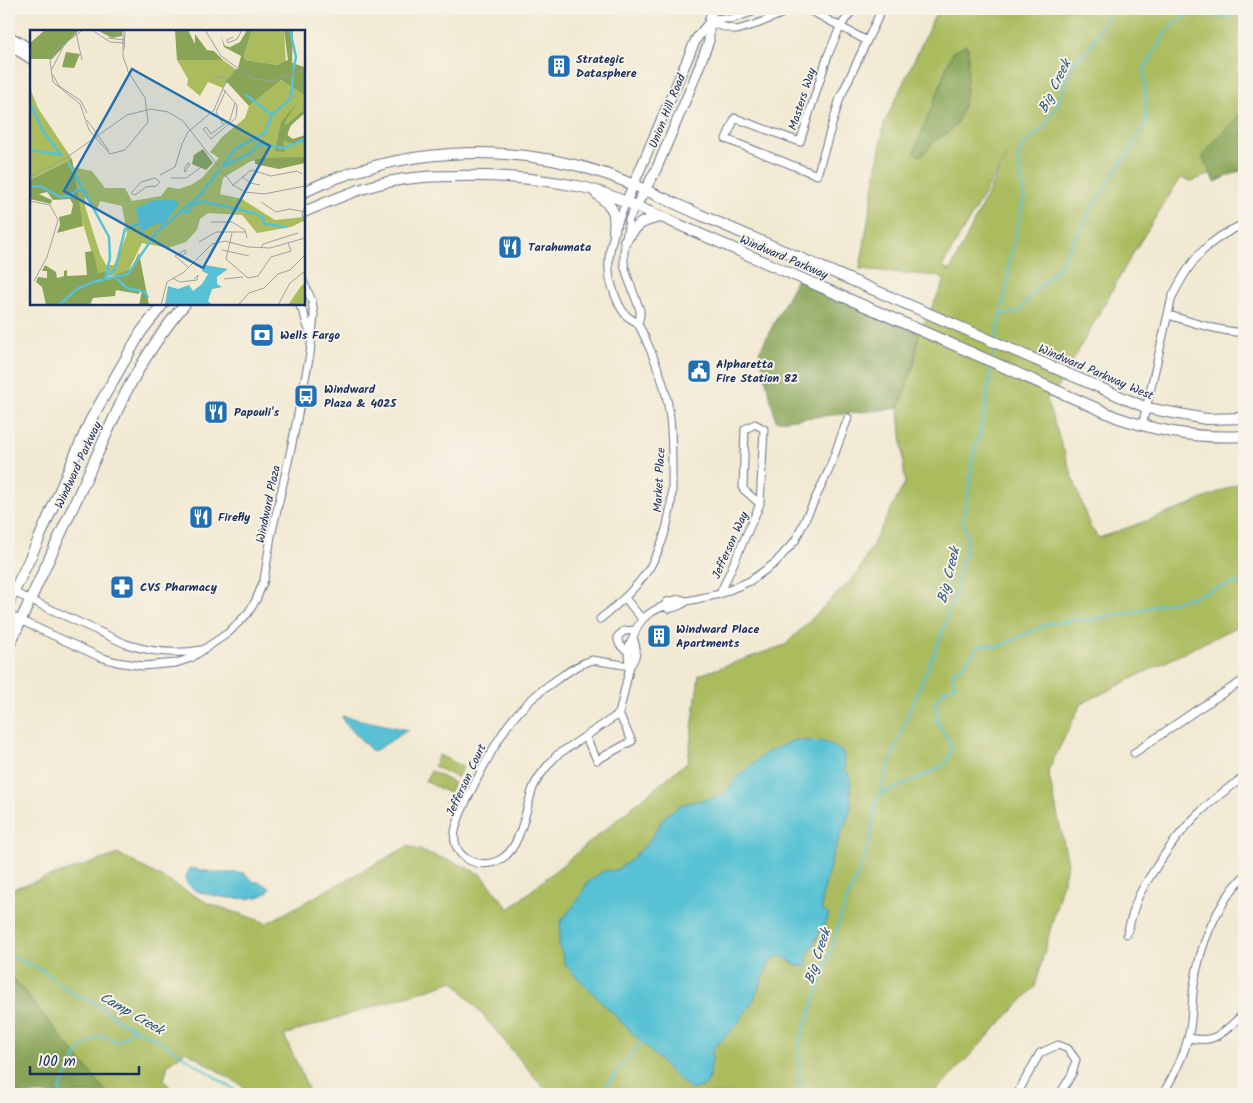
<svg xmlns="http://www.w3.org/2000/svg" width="1253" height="1103" font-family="Kalam,sans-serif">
  <rect width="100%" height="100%" fill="#f7f3e8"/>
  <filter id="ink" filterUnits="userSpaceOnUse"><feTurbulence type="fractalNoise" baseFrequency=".02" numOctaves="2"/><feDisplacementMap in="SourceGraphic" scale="10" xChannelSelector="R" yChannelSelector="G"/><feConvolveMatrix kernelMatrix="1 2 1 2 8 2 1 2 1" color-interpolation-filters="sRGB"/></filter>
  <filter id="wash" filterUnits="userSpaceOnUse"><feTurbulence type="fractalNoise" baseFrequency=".0096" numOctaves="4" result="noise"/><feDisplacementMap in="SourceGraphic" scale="20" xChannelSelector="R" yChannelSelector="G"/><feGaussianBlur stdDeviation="1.12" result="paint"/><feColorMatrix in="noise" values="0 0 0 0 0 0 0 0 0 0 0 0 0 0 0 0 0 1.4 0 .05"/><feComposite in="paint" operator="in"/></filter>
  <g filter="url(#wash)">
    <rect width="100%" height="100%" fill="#f2e9d2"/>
    <path fill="#abbc5f" stroke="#63765e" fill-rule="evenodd" d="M938,9H1244V162L1192,181L1180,178L1132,255L1054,394L1046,399L1090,527L1099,538L1182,508L1244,481V623L1081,704L1048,771L1068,863L1035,987L935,1092L930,1094H549L454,981L284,1035L308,1088L306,1094H255L186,1051L168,1064L164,1080L175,1094H108L9,973V890L119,854L208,903L267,923L408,846L461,865L482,875L509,909L688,761L699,675L785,645L857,574L905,483L899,408L914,365L919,333L945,280L937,276L860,269L884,124ZM1006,156L950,271L942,267Z
      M439,755L463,767L457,778L434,766Z
      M431,771L454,783L449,793L425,781Z"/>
    <path fill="#88a456" stroke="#526a5a" d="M965,45L968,47C968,68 968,115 951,130C947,135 940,137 935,141C929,147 926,154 918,156L914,152L939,89L947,65L954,51Z
      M1244,110V169L1215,182L1202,156L1226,129Z
      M798,277L919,333L914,365L899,408L776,421L759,352Z
      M9,973L108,1094H9Z"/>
    <path fill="#58c2d4" stroke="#3a7899" d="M342,716L408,730L373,752L344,722Z
      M794,740L825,742L843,752L845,770L850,776L851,809L832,857L822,898V910L829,915L806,959L809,967L796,965L789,960L778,956L770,962L753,1001L736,1026L713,1049L710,1075L706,1086L691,1090L673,1074L566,966L559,944L561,921L579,899L587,883L603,871L617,870L628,862L648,843L665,816L682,804L722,796L739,775L766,753Z
      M190,868L217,873H244L254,882H260L270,888C264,906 209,897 195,890C190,887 187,884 185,879Z"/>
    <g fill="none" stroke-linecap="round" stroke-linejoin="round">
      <path stroke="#58c2d4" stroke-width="2" d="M1000,315L1019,312L1032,294L1055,272L1079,233L1091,209L1130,150L1146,121L1144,70L1167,30L1186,16L1192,15L1229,17L1236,15L1244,10
        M996,340L1008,279L1009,263L1024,199L1018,157L1026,142L1044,127L1057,105L1073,64L1089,48L1106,19V9
        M993,357L995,347
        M879,795L916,779L945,765L952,748L945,734L938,723L935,705L943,691L955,686L953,682V671C957,669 962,667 964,665C976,652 976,638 997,647L1025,634L1036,630L1046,624L1059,622L1062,623L1074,619L1086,620L1100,619L1111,614L1132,613L1163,603L1173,602L1190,598L1216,588L1244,581
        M9,956L42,970L72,993L97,1004L119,1021L160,1041L241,1094
        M61,1094L59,1090L81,1048L96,1038L104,1036L119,1042L133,1029
        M599,1094L615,1075L641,1042
        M799,1094L800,1041L828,962L835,938L838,925L845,904L860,869L870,841L875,807L888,768L908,714L942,634L949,609L956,595L957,578L964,557L967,539L963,519L969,490L972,461L985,411L991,367"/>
    </g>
  </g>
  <g filter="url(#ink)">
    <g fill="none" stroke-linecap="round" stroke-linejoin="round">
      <g stroke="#667087" stroke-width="9">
        <path id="minor" d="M804,9L815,13L867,41
          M853,9L840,27L828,55L800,142L735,118L726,139L817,175L840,98L882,9
          M710,18L731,19L752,12L759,9
          M709,23L737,30L757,24L793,9
          M636,206L629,219L624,252V264L628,278L640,310V316L638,323
          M299,304L304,314L310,334
          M1169,315C1194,323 1218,331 1244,333
          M755,424L764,429L760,504L743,489L745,429Z
          M1142,426L1172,297C1190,261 1206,240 1244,224
          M9,590L126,644C151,652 175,655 201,650
          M720,594L760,504
          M625,598L642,619
          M680,599L687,601C681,606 676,607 669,609L664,606L667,602Z
          M687,601L720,594L750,581L775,563L795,541L828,472L848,418
          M9,615L100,657L117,662L143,666L176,663L191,658L228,633L248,613L256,600L264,580L271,536L291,449L310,354L314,315L312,301L304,283
          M600,619C619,604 637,588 650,567C660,550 667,530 670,510C673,497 672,482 672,468C672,431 671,399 656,364C653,356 641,327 637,323C634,320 630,319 627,316C619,309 613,290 610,279C605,251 616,227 626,202
          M633,638C638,650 637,656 630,666C627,655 627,648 633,638Z
          M633,638C638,620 647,613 664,606
          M631,651C623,650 617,644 618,636L624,631L635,630
          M592,660L630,666L619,714L557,755C548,765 538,776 533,788C526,808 521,845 504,857C483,873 450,859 455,831C459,813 469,796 477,779C500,735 513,709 556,680C568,672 578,664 592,660Z
          M585,736L597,760L632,741L619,714
          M1134,753L1198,709L1244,680
          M1127,934C1130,923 1133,911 1137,900C1142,887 1151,876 1158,864C1183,826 1207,802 1244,777
          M1188,1038C1196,1039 1205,1041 1212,1038C1225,1034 1234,1021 1244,1014
          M1017,1094L1040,1053L1058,1045L1068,1049L1076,1060L1072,1074L1060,1094
          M1163,1094C1173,1076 1183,1058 1188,1038C1193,1021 1191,1003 1194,985C1200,945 1216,905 1244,876"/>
      </g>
      <g stroke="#667087" stroke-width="11">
        <path id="tertiary" d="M9,36L31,49
          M9,45L31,59
          M626,202L696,39L709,23
          M636,206L656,170L692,85L709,41V23L712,9"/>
      </g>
      <g stroke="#667087" stroke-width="12">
        <path id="secondary" d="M304,192C397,147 508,141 606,174C639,186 671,202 703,216L1147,408L1206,419L1244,418
          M596,193C612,208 616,207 614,231
          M304,212C327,202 350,192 375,185C401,178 427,176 454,176C498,175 540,178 582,187C601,191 619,199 636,206L961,348L1116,417C1159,432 1199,439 1244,436
          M625,241C638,224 640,221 661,217
          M9,602L38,541L90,421L141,332L163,304
          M9,646L125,394C143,360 160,333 185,304"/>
      </g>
      <use href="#minor" stroke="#fff" stroke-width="7"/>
      <use href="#tertiary" stroke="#fff" stroke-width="9"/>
      <use href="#secondary" stroke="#fff" stroke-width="10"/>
    </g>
  </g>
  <defs>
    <g id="building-square" transform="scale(1.25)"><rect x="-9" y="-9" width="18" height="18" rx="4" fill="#1f6fb2" stroke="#f7f3e8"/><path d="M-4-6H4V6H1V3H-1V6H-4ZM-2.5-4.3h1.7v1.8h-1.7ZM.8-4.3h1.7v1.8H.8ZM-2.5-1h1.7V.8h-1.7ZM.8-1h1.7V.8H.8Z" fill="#fff"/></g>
    <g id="restaurant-square" transform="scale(1.25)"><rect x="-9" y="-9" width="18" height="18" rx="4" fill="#1f6fb2" stroke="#f7f3e8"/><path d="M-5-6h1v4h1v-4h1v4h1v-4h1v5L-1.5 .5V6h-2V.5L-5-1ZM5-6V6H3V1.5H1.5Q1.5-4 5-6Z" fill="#fff"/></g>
    <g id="bank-square" transform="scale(1.25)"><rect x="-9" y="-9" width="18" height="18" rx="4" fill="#1f6fb2" stroke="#f7f3e8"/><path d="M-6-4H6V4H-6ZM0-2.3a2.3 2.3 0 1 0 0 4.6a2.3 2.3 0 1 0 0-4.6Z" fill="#fff"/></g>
    <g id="civic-square" transform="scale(1.25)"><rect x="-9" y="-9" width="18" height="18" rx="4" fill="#1f6fb2" stroke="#f7f3e8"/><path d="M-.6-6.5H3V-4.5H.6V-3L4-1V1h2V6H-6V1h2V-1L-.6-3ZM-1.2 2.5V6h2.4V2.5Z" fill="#fff"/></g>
    <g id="bus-square" transform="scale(1.25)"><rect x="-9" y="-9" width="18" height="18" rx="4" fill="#1f6fb2" stroke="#f7f3e8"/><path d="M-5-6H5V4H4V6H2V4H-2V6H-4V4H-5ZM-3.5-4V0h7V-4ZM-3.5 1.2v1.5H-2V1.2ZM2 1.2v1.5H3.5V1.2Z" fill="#fff"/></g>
    <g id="pharmacy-square" transform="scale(1.25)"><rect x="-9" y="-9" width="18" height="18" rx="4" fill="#1f6fb2" stroke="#f7f3e8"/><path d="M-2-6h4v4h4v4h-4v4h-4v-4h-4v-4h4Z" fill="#fff"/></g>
  </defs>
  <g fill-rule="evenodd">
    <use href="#building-square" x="559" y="66"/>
    <use href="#restaurant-square" x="510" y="247"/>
    <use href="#bank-square" x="262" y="335"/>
    <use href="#civic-square" x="699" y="371"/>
    <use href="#bus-square" x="306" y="396"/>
    <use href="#restaurant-square" x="216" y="412"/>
    <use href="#restaurant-square" x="201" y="517"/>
    <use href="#pharmacy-square" x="122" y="587"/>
    <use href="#building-square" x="659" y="636"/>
  </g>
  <g text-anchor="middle" stroke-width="4" stroke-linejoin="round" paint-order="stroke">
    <g font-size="12" font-weight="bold" fill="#1b2f5e" stroke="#f7f3e8" text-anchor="start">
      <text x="576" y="63">Strategic<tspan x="576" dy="14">Datasphere</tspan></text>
      <text x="528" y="251">Tarahumata</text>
      <text x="280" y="339">Wells Fargo</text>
      <text x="716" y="368">Alpharetta<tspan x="716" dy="14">Fire Station 82</tspan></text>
      <text x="324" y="393">Windward<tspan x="324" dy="14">Plaza &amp; 4025</tspan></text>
      <text x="234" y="416">Papouli's</text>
      <text x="218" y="521">Firefly</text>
      <text x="140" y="591">CVS Pharmacy</text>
      <text x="676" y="633">Windward Place<tspan x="676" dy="14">Apartments</tspan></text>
    </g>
    <g font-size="12" fill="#1b2f5e" stroke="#f7f3e8">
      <text transform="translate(802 99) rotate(-72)" y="4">Masters Way</text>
      <text transform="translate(667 111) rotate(-68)" y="4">Union Hill Road</text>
      <text transform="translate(784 257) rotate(23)" y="4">Windward Parkway</text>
      <text transform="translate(1096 372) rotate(23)" y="4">Windward Parkway West</text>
      <text transform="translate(78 465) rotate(-65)" y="4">Windward Parkway</text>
      <text transform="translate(659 480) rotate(-87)" y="4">Market Place</text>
      <text transform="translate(268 504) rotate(-78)" y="4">Windward Plaza</text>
      <text transform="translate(730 545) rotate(-66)" y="4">Jefferson Way</text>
      <text transform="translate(466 780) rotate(-65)" y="4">Jefferson Court</text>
    </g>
    <g font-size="14" font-style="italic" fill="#2a547c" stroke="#f7f3e8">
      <text transform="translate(1054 86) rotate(-64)" y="5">Big Creek</text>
      <text transform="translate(948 575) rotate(-76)" y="5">Big Creek</text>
      <text transform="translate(817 956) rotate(-72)" y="5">Big Creek</text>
      <text transform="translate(132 1013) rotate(30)" y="5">Camp Creek</text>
    </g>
  </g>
  <g transform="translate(30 30)">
    <rect width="275" height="275" fill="#f2e9d2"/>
    <path d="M222,0H254L256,33L248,35L215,30L214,25ZM147,30H193L207,40L193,58L178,52L170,66L157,55L158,49ZM251,50L275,66V81L257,100L259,109H275V129L221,131L193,148L190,164L212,169L245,190L273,187L275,180V190L261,197L227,203L212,185L178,183L170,189L167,200L156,212L138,218L112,213L97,244L69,247L48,177L42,137L62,141L75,158H95L102,171L131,166L138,157L149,159L161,155L172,148L189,128L180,122L192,107L215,88L219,76ZM55,167L67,180L70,171L92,176L97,204L84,235H76L70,224L55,176ZM0,58L8,78L42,129L0,150ZM275,253L274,275H258L271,256Z" fill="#abbc5f" fill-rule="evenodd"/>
    <path d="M15,0H49L22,29H0V13ZM67,0H92V6L82,8ZM145,0H158L165,14V4L177,20L184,21L193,30H147ZM217,0H222L214,25L215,30L248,35L258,30L254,0H263L262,33L274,37L275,66L251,50L219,76L196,51L208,38L211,26L194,17L191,6L182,10L191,6L195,16L200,17L210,12ZM36,22L50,24L44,38L32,37ZM267,73L254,93L256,95L273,81L275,83L261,95L257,105L263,109L275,105V111L262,114L253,110L255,122L245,121L251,92ZM173,119L183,133L176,140L162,134L164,125ZM275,127V133L249,139L225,134V130L232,128ZM42,129L53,196L27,203L30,195L29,187L41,184L43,174L40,169L23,170L17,162L9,164L22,170L21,174L0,169V150ZM63,221L68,243L77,241L76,246L80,247L101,239L109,223L119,275H109L112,261L109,259V264L86,260L85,266L63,268L60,275H16L12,257L6,252L8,247L17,248V241H12L15,235L26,242L27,248L34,246V241L37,240V246L57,245L55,222Z" fill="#88a456"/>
    <path d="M125,170H144L149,174L132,196L128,193L111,202L106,178ZM175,235L198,239L187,247V254L192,257L182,259L178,271L182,275H135L138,256L148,259L159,255L163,261L172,254L178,244L172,241Z" fill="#58c2d4"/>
    <path fill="none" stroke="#58c2d4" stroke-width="2.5" d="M260,0L266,27L263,41M215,64L242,85M0,73L13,101L32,126M0,120L31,125M38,132L79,207L80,228L75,250M194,136L221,123L229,114L255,118L275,109M192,137L205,119L235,103L242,85L261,68L263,45M0,157L10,156L30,167L41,166L46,160L53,161M151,181L159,182L162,175L171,171L224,183L233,188L234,194L257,197M78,245L85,240L95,199L109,194M87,249L97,258L115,262L118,268M29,275L47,259L63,252L98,244L126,203L171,164L189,140"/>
    <path fill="none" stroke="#9c9fa4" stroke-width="1" d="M62,0L80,12L95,13M93,0V27L98,40M175,0L191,26L223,49L243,51L275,39M46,3L52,30M203,7L197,10L198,13L207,9L212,0M78,8L94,10M35,13L25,21L20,31L23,52L50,74L59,100L80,124L95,120L118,92L115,68L97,40M94,20L95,0M22,39L35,13L53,0M23,45L29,56L51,71L57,83M182,51L190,46L198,49M193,59L207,75L206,88L181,109L173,99L176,97L181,104L200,90L205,73M57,90L79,121M193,94L186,82L196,60M152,114L158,102L184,80L196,51L207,39M158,133L160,134L155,142L154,139ZM130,145L145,137L152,114M0,146L36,128L97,85L121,79L138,82L153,91L203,155L215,162L234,164L275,156M212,146L220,153L230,155M125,148L130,152L126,156L116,157L105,165L101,163L111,152ZM141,148H156L170,138M202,156L221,140L241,146L267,141L272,144M0,171L20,175L28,190L17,227L4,251M231,172L246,182L260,179L275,182M275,175L272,185L275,194M181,192H202L215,200L217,208M202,203L196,229L218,248L228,246L241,227L261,221L258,212M169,212L186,202H216M231,218L233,214L268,203M192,220L219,226M149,227L156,223L155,220L145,226L158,237M142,248L150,252L167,250L168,245L164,249M194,249L213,247M131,275L137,252L154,242L182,214L195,211L218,217L240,218L275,208M208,275L219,263L234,258L248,244L260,240L275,225M248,275L260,253L275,241"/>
    <path fill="#1f6fb2" fill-opacity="0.15" stroke="#1f6fb2" stroke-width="2.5" d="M102,39L240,116L173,238L34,161Z"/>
    <rect width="275" height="275" fill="none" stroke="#1b2f5e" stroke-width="2.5"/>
  </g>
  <rect width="1253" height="1103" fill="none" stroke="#f7f3e8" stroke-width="30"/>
  <path d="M30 1066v8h109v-8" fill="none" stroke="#1b2f5e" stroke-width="2.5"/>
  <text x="38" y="1066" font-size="15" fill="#1b2f5e" stroke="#f7f3e8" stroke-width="4" paint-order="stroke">100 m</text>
</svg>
